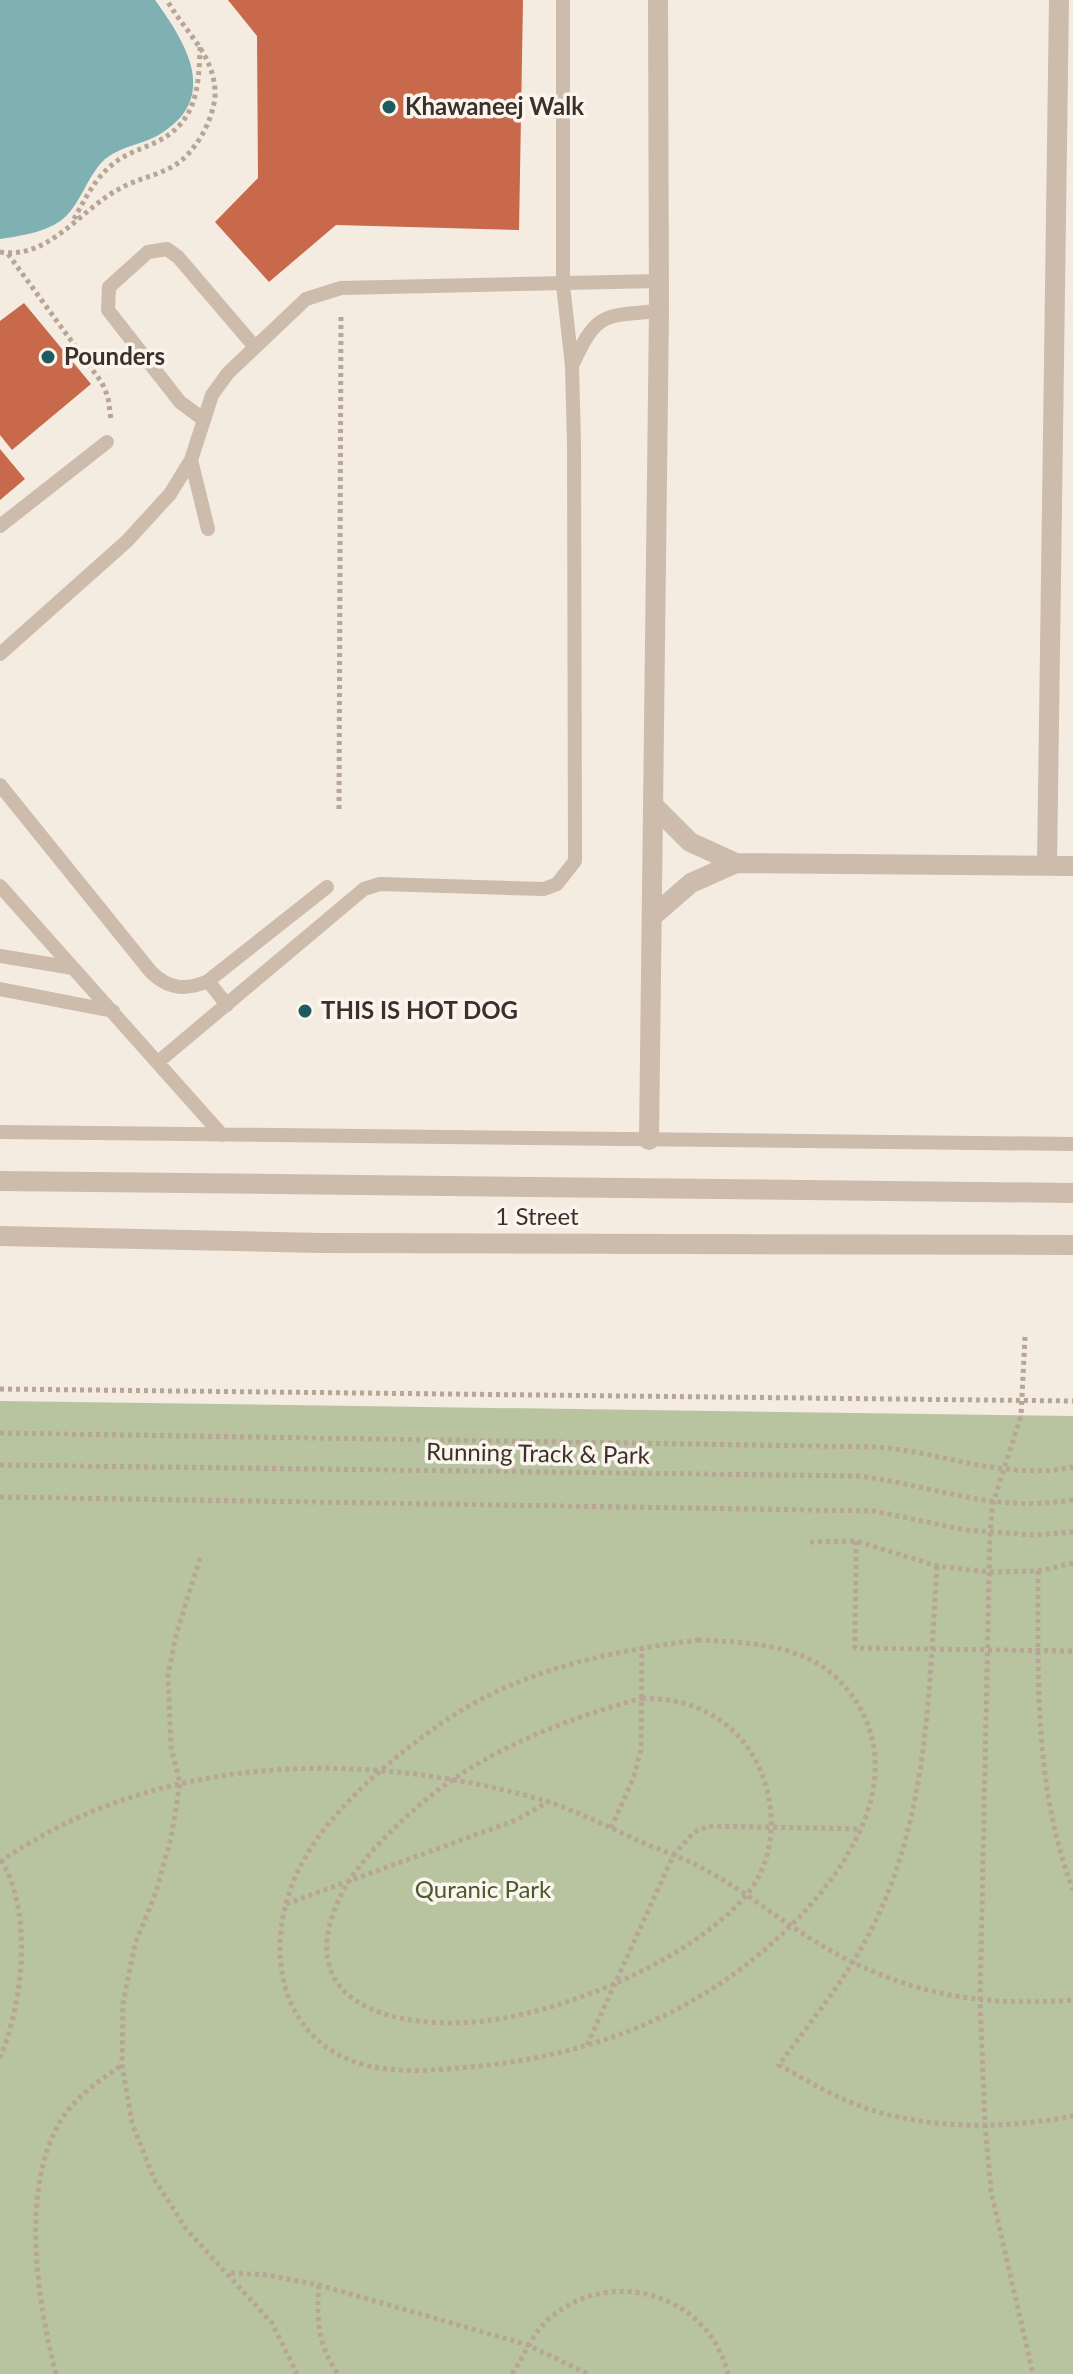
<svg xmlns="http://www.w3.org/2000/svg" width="1073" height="2374" font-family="Lato,sans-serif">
  <rect width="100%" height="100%" fill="#f4ebe1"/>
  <path fill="#b8c4a0" d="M0,1401L1073,1416V2374H0Z"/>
  <path fill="#7fb0b2" d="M0,0H155C186,43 222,99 157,136C140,145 117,147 102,162C87,178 80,204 64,218C48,232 20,236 0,239Z"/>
  <path fill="#c8694b" d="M228,0H523L519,230L336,225L269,282L215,222L258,178L257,36Z
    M24,303L91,384L12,450L0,435V321Z
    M0,449L25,479L0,500Z"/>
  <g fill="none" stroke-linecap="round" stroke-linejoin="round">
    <path stroke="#b9a596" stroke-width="5" stroke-dasharray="4 4" stroke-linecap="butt" d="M74,219C85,199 95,178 113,164C125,154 139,150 152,144C196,125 199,90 200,47
      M0,252C50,260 81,208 121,188C140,177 164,175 182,160C199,145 213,119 215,96C216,55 185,33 167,0
      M8,254L102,383L108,397L111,420
      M339,809L341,313
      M1025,1337L1021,1416L993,1503L990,1531L980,2001L985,2124L991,2191L1033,2374
      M0,1389L1073,1401
      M0,1433L876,1447C943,1452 1005,1481 1073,1467
      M0,1465L858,1476C939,1486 987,1513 1073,1500
      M0,1497L874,1511L966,1530L1033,1535L1073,1532
      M856,1541L855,1648L1073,1651
      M810,1542L856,1541L937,1566L988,1572L1038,1571L1073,1563
      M200,1558L176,1635L168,1675L171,1747L180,1783L171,1838L156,1892L135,1944L123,2003L122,2065L132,2123L154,2179L187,2230L272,2323L297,2374
      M937,1566C929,1686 929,1807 877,1918C852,1972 813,2018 779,2065C811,2083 843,2102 878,2112C940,2130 1011,2128 1073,2116
      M1038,1571C1038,1680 1034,1786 1073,1890
      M698,1640C735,1642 776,1643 809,1659C838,1672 861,1702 870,1731C902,1835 779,1951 697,1998C625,2041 540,2062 458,2068C429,2071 397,2072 369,2066C276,2044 262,1943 299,1869C327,1812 388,1761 439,1725C517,1670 606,1652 698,1640Z
      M642,1698C665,1699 685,1701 706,1712C773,1744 793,1842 744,1898C688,1960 574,2008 492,2020C416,2031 292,2015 336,1906C350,1870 387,1834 416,1808C481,1751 560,1721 642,1698Z
      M611,1828L633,1779L641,1750L642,1648
      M0,1862C157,1752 367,1749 546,1801C580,1812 614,1830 646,1844C665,1852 684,1858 702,1868C739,1887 773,1915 808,1937C893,1991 973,2008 1073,2000
      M286,1904L516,1820L548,1802
      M587,2045L673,1856L694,1832L709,1826L862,1829
      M0,2058C23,2002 34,1912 0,1858
      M231,2273L267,2275L319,2285L528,2345L588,2374
      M319,2285C316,2318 318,2346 338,2374
      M56,2374C37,2301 19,2184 63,2117C78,2095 100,2080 122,2065
      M512,2374C525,2355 532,2333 550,2318C612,2265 709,2295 728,2374"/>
    <path stroke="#cdbbac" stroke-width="14" d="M572,366C597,311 603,316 659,311
      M203,419L180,402L108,310L109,287L148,252L167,249L178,257L255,347
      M191,460L208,529
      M0,526L107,442
      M0,654L127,541L170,494L191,460L212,395L228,373L306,299L341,288L659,281
      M0,785L151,972C168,989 186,991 208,981L327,887
      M0,886L222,1135
      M0,956L73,968
      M208,981L227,1005
      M0,989L113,1011
      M158,1062L364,889L380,884L544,889L557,884L575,861L574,443L572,366L563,285V0
      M0,1132L1073,1144"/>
    <path stroke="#cdbbac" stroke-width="20" d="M654,806L690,842L736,863L1073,866
      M1047,866L1059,0
      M653,916L691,883L736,863
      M649,1140L659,311L658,0"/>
    <path stroke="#cdbbac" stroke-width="20" d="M0,1181L1073,1193
      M0,1236L321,1243L1073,1245"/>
  </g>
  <g fill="#1f5a5e" stroke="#fbf5ee" stroke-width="3">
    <circle cx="389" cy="107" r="8"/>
    <circle cx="48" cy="357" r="8"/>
    <circle cx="305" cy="1011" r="8"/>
  </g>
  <g text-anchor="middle" stroke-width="7" stroke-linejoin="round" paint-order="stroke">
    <g font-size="24" font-weight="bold" fill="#3b302b" stroke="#fbf5ee" text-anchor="start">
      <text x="405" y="115">Khawaneej Walk</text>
      <text x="64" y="365">Pounders</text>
      <text x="321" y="1019">THIS IS HOT DOG</text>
    </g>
    <g font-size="24" fill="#3b302b" stroke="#fbf5ee">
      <text x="537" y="1225">1 Street</text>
      <text transform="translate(538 1454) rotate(1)" y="8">Running Track &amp; Park</text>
    </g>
    <g font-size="24" fill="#4a5a2e" stroke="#fbf5ee">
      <text x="483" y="1898">Quranic Park</text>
    </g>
  </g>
</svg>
